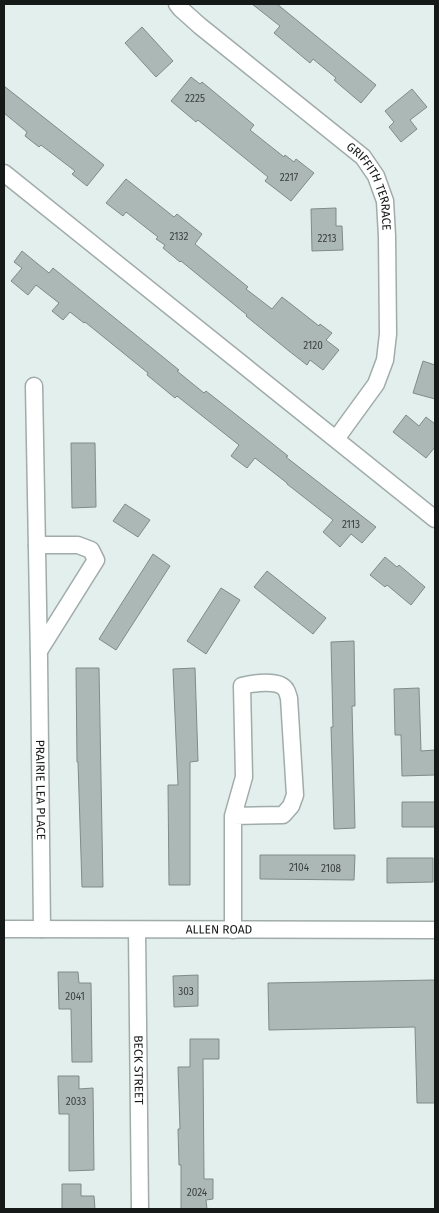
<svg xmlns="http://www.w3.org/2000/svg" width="439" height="1213" font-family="'Fira Sans',sans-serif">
  <rect width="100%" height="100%" fill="#e2efec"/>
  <path fill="#acb8b6" stroke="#808b89" d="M252,4H277L376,85L361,103L334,80L336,78L313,59L310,63L274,33L280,26Z
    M142,27L173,61L156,77L125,43Z
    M191,77L200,84L202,82L254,125L250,130L284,157L285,155L294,162L296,159L314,173L291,201L265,181L268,177L198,120L196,122L171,101Z
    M4,86L104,165L87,186L72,174L75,171L41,145L39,147L25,136L27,132L4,113Z
    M412,89L427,107L410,120L417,129L401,142L389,127L394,122L385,111Z
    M126,179L174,217L177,214L202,234L195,244L248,287L246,289L272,309L282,297L319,326L320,324L332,333L326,340L339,350L323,370L310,360L307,365L289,351L246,316L247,315L181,261L180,262L163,248L165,245L156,239L158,237L126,212L123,216L106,203Z
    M336,208V226H342L343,250L312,251L311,209Z
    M22,251L49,273L53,268L179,370L177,371L204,393L206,391L253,428L288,456L286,457L376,527L362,543L351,534L340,547L323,532L333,520L287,484V483L255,458L247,468L231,456L239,445L177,396L175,398L147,375L148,373L85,322L84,323L70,312L63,320L52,311L59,303L36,285L28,295L11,281L22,268L14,262Z
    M423,361L435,365V399L413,393Z
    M406,415L419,426L426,417L435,424V447L426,458L393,432Z
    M71,443H95L96,507L72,508Z
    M125,504L150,520L138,537L113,521Z
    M153,554L170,566L116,650L99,639Z
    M385,557L397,567L399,565L425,587L411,605L387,585L385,587L370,575Z
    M267,571L326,618L313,634L254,587Z
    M221,588L240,600L206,654L187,641Z
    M354,641L355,706H352L355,828L334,829L331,727H333L331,642Z
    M76,668H99L103,887H82L78,762H77Z
    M195,668L198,761L190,762V885H169L168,785H178L173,669Z
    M419,688L421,751L435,750V775L402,776L401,735H395L394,689Z
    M402,802H435V827H402Z
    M260,855H355L354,880L260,879Z
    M387,858H433V882L387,883Z
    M58,972H78L79,983H91L92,1062H72L71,1009H59Z
    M198,975V1006L174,1007L173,976Z
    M435,980V1103H417L415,1027L269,1030L268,983Z
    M190,1039H219V1059H203L204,1179H213V1199L206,1200L207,1209H181V1165H179L178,1129H180L178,1067H190Z
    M58,1076H79V1089L93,1088L94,1170L69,1171V1114H59Z
    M62,1184H81V1196H94L95,1209H62Z"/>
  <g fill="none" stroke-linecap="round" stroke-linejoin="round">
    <g stroke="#a0acaa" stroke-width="19">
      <g id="street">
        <path id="s1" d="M177,4L181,9L200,26L363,157L376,176L385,201L387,236L388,334L385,360L376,384L336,439"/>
        <path d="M4,173L435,519"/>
        <path id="s2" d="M34,386L39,659L42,929"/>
        <path d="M37,545H78L91,550L96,560L39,651"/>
        <path d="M233,816L283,815L291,806L295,795L289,698C288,696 288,693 286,690C280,679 253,683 242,686L244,777L233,816V930"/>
        <path id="s3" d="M4,929L435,930"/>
        <path id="s4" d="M137,930L140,1209"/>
      </g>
    </g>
    <use href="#street" stroke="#fff" stroke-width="16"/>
  </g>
  <g text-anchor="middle" stroke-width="4" stroke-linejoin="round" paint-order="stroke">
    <g font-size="10" fill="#3b4140">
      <text x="195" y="102">2225</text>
      <text x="289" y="181">2217</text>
      <text x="179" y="240">2132</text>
      <text x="327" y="242">2213</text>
      <text x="313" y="349">2120</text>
      <text x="351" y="528">2113</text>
      <text x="299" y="871">2104</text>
      <text x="331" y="872">2108</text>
      <text x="186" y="995">303</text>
      <text x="75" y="1000">2041</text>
      <text x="76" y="1105">2033</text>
      <text x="197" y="1196">2024</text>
    </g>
    <g font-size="12" fill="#151918" stroke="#fff">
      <text dy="4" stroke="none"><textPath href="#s1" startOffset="271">GRIFFITH TERRACE</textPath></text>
      <text dy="4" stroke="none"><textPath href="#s2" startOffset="404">PRAIRIE LEA PLACE</textPath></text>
      <text dy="4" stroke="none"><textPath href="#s3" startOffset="215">ALLEN ROAD</textPath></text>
      <text dy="4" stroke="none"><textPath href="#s4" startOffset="140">BECK STREET</textPath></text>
    </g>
  </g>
  <rect width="439" height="1213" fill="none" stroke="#151918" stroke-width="10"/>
</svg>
